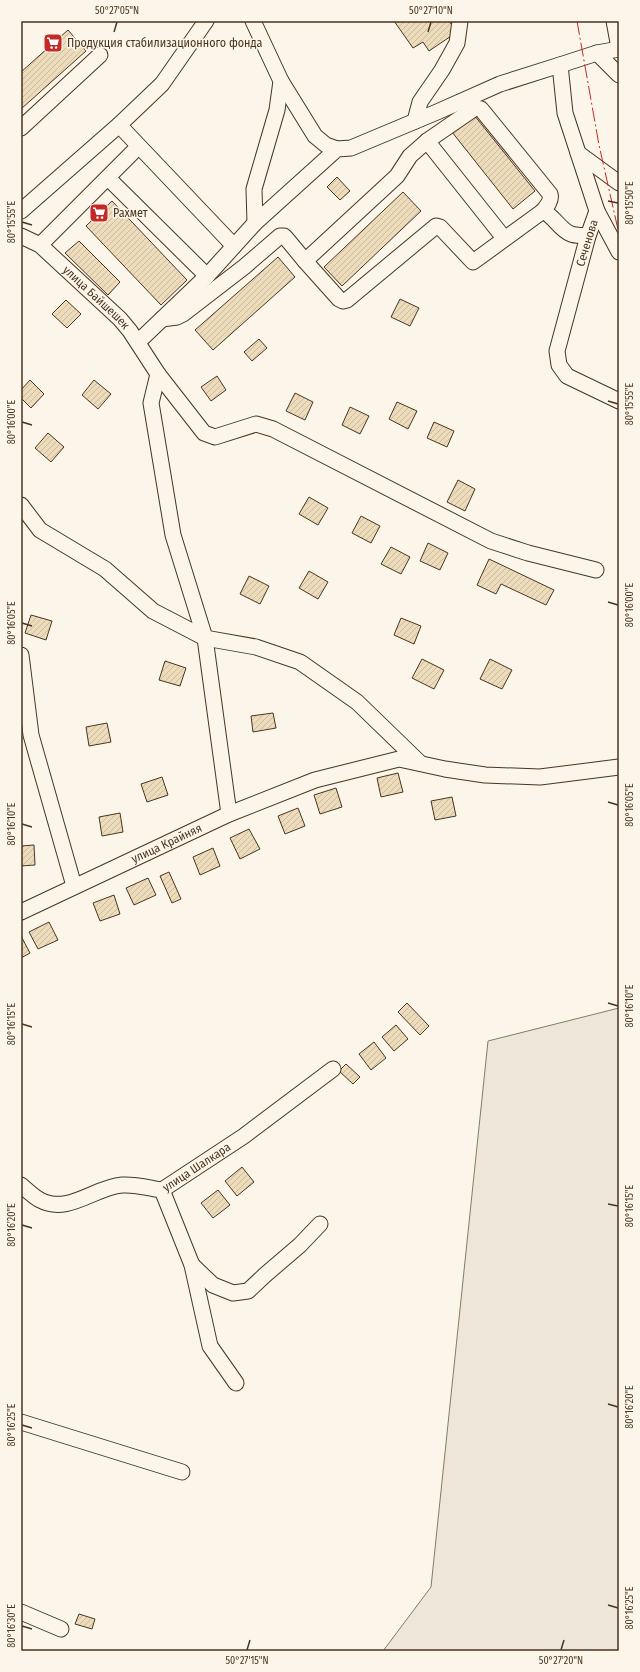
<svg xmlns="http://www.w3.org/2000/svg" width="640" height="1672" font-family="'Fira Sans Condensed',sans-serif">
  <defs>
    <pattern id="building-hatch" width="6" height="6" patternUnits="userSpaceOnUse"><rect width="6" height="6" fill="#ecdcbc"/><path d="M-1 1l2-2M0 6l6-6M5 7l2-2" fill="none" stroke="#ccbda1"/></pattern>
  </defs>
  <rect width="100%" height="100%" fill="#fbf6e9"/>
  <path fill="#ede6d9" stroke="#887966" d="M619,1008V1651H383L431,1587L488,1041Z"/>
  <path fill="url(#building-hatch)" stroke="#4a3520" d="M394,21H449L457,32L429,51L423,42L413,48Z
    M68,30L86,51L21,109V72Z
    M474,115L535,191L513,209L452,132Z
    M337,177L350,191L340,200L327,187Z
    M403,192L421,211L342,286L324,267Z
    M112,201L187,280L161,305L86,226Z
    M79,241L120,282L108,295L65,253Z
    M278,257L295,277L213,350L195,330Z
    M400,299L419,308L410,326L391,317Z
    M66,300L81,314L67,328L52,314Z
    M259,339L267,348L252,361L244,352Z
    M217,376L226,390L211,401L201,387Z
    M30,380L44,394L31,408L21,398V390Z
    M94,380L111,394L98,409L82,395Z
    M295,393L313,402L305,420L286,411Z
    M397,402L417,411L408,429L389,419Z
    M350,407L369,416L360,434L342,425Z
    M434,422L454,431L447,447L427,438Z
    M48,433L64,447L51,462L35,448Z
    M458,480L475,489L465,511L447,502Z
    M309,497L328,508L318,525L299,514Z
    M361,516L380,526L371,543L352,533Z
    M428,543L448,553L440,570L420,561Z
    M391,547L410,557L401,574L381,564Z
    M489,559L554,590L546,605L501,584L496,594L477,585Z
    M309,571L328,582L318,599L299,588Z
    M249,576L269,586L260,604L240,594Z
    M31,615L52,621L46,640L25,633Z
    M401,618L421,626L414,644L394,635Z
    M422,659L444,670L434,689L412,678Z
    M490,659L512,670L502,689L480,679Z
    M165,661L186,668L180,686L159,680Z
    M273,713L276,728L253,732L251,716Z
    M107,723L111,742L89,746L86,727Z
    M398,773L403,792L381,797L377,778Z
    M162,777L168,795L147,802L141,784Z
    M336,788L342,807L320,814L314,795Z
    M452,797L456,816L435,820L431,801Z
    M298,808L305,826L285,834L278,816Z
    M120,813L123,832L102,836L99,817Z
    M249,829L260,849L240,859L230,838Z
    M34,845L35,865L21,866V846Z
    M213,848L220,866L200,875L193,857Z
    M169,872L181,899L172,903L160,876Z
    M148,878L156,895L134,905L126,888Z
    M114,895L120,914L100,921L93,903Z
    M49,922L58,940L38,949L29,932Z
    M21,936L30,953L21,958Z
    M407,1003L429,1026L420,1035L398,1012Z
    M396,1025L408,1039L394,1051L382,1037Z
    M374,1042L386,1058L371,1070L359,1054Z
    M346,1064L360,1077L353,1084L339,1071Z
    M242,1167L254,1182L237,1196L225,1181Z
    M218,1190L230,1205L213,1218L201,1203Z
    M79,1614L95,1619L92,1629L75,1624Z"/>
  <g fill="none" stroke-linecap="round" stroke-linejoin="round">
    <g stroke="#4a3520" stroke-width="17">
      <g id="minor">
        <path d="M253,21L281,81L277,110L254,189L255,223"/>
        <path d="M614,21L619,48"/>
        <path d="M619,49L597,53L560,65L565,113L597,211L588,236L557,351L559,365L567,376L619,401"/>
        <path d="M597,53L619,75"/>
        <path d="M281,81L315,136L326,145L337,149"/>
        <path d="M415,121L420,102L442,70L457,43L460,21"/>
        <path d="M119,125L234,246"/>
        <path d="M21,128L100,55"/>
        <path d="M427,141L504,238"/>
        <path d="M578,153L619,183"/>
        <path d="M108,178L207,276"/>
        <path d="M21,211L119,125L162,84L206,21"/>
        <path d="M597,211L619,252"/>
        <path id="s1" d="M21,236L40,245L120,319L130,331L158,374L204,433L215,437L256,424L273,429L491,541L528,553L596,570"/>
        <path d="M40,245L138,147"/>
        <path d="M305,261L339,299L343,301L347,300L436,226L440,227L473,262L543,211C554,216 560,230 571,234C576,236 583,235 588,236"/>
        <path d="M162,319L177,317L183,314L244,267L280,236H284L286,238L305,261L397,176L410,156L427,141L475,108L481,109L550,194C552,200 547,206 543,211"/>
        <path d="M138,342L207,276L255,223L337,149L351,148L437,112L500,84L560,65"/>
        <path d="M158,374L151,403L173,535L205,638L229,814"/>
        <path d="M21,505L40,530L105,569L153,611L205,638L256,647L300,662L357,702L420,763"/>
        <path d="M21,655L31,735L74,886"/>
        <path id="s2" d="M21,912L229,814L315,780L399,759L445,769L485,775L540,777L619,767"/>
        <path id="s3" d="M21,1185C27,1190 33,1196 40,1200C68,1215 95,1187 122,1185C135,1184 149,1188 162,1190L244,1136L333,1069"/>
        <path d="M162,1190L192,1265L210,1346L236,1383"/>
        <path d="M192,1265L213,1285L233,1293L248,1291L265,1275L300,1245L320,1224"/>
        <path d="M21,1422L182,1472"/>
        <path d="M21,1612L61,1629"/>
      </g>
    </g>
    <use href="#minor" stroke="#fbf6e9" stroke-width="15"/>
    <path stroke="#c62828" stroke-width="1" stroke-dasharray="14 3 2 3" stroke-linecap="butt" d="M577,21L599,145L619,234"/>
  </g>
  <path fill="none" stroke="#4a3520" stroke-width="1.5" d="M114,32L117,22M428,32L431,22M608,201L618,203M22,222L32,225M608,401L618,404M22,422L32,425M608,602L618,605M22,623L32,626M608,802L618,805M22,824L32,827M608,1003L618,1006M22,1024L32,1027M608,1204L618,1206M22,1225L32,1228M608,1404L618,1407M22,1425L32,1428M608,1605L618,1608M22,1626L32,1629M247,1650L250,1640M561,1650L564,1640"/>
  <defs>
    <g id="supermarket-square" transform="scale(1)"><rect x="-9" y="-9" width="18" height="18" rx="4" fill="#c62828" stroke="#fbf6e9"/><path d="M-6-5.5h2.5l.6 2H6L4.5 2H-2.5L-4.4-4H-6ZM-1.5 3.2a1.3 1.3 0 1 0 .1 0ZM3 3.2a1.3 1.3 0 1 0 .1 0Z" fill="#fff"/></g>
  </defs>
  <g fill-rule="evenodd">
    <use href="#supermarket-square" x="53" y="43"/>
    <use href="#supermarket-square" x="99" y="213"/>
  </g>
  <g text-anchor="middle" stroke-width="3" stroke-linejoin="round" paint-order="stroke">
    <g font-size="12" fill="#4a3520" stroke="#fbf6e9" text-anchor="start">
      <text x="67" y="47">Продукция стабилизационного фонда</text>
      <text x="113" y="217">Рахмет</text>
    </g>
    <g font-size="12" fill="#4a3520" stroke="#fbf6e9">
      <text transform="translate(587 243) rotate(-73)" y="4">Сеченова</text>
      <text dy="4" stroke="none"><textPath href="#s1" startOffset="98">улица Байшешек</textPath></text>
      <text dy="4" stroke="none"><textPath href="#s2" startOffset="161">улица Крайняя</textPath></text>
      <text dy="4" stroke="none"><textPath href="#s3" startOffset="192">улица Шалкара</textPath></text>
    </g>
  </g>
  <rect width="640" height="1672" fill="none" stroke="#fbf6e9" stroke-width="44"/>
  <rect x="22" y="22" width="596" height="1628" fill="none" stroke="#4a3520" stroke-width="1.5"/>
  <g font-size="10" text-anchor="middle" fill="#4a3520">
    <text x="117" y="14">50°27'05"N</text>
    <text x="431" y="14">50°27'10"N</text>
    <text transform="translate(629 203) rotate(-90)" y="4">80°15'50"E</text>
    <text transform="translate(11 222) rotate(-90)" y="4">80°15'55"E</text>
    <text transform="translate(629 404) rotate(-90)" y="4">80°15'55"E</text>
    <text transform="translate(11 422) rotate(-90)" y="4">80°16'00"E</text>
    <text transform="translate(629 605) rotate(-90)" y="4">80°16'00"E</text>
    <text transform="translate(11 623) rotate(-90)" y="4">80°16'05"E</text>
    <text transform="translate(629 805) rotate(-90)" y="4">80°16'05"E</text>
    <text transform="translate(11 824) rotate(-90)" y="4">80°16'10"E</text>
    <text transform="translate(629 1006) rotate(-90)" y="4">80°16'10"E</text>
    <text transform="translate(11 1024) rotate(-90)" y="4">80°16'15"E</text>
    <text transform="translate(629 1206) rotate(-90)" y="4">80°16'15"E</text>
    <text transform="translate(11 1225) rotate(-90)" y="4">80°16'20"E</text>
    <text transform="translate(629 1407) rotate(-90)" y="4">80°16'20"E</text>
    <text transform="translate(11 1425) rotate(-90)" y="4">80°16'25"E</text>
    <text transform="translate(629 1608) rotate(-90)" y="4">80°16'25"E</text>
    <text transform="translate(11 1626) rotate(-90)" y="4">80°16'30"E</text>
    <text x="247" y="1664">50°27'15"N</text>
    <text x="561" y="1664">50°27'20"N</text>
  </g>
</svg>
